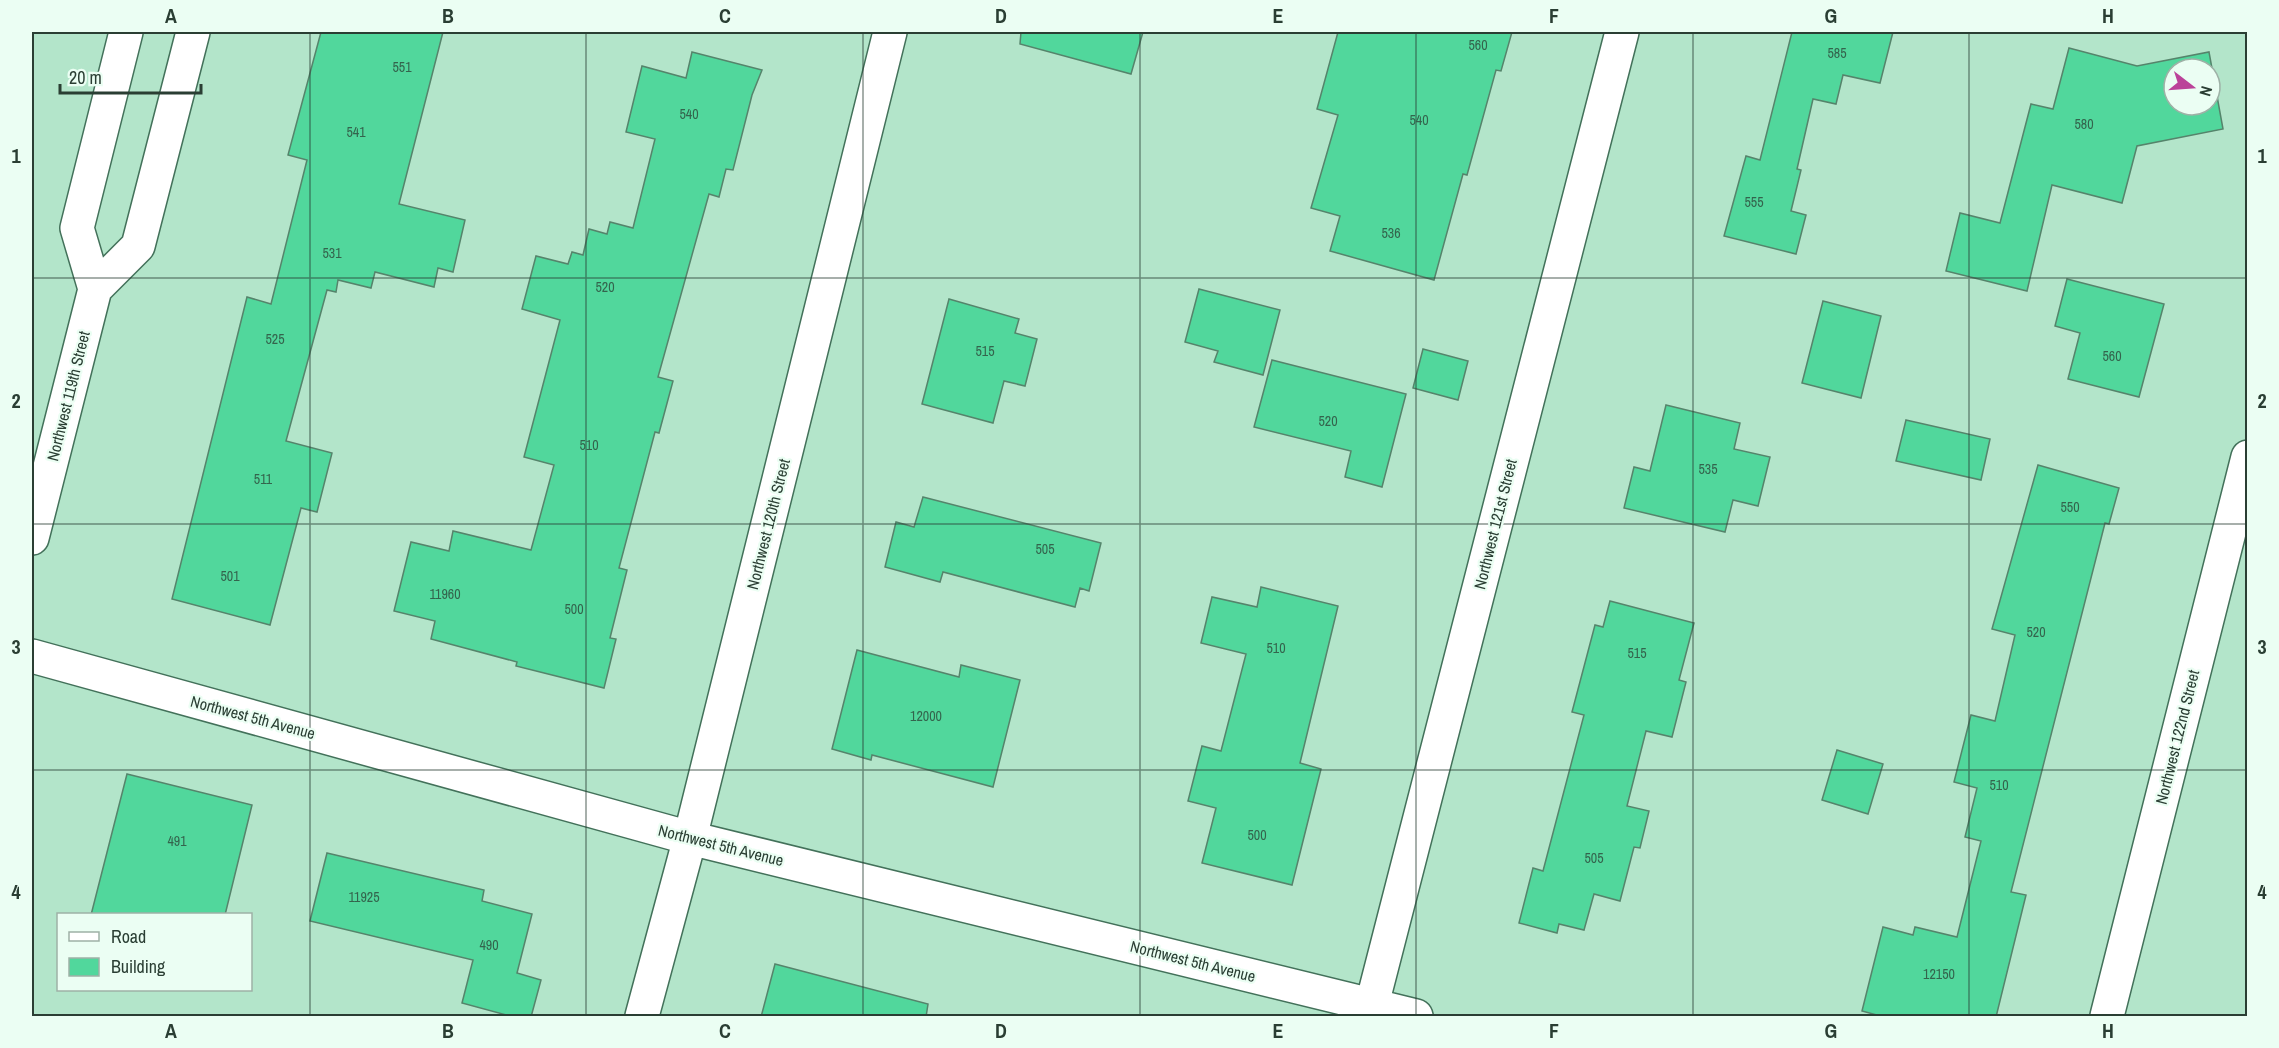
<svg xmlns="http://www.w3.org/2000/svg" width="2279" height="1048" font-family="'Archivo Narrow',sans-serif">
  <rect width="100%" height="100%" fill="#b3e5ca"/>
  <path fill="#51d79c" stroke="#55846b" stroke-width="1.5" fill-rule="evenodd" d="M321,32H443L399,204L465,220L453,272L438,268L434,287L375,272L371,288L338,280L336,292L327,290L286,441L332,453L317,512L301,508L270,625L172,599L247,297L271,304L307,160L288,155Z
    M1021,32H1143L1131,74L1020,44Z
    M1338,32H1512L1501,71L1496,70L1467,175L1463,174L1434,280L1330,251L1340,216L1311,208L1338,115L1317,109Z
    M1792,32H1893L1880,83L1843,75L1836,104L1813,99L1797,169L1801,170L1791,211L1806,215L1796,254L1724,236L1746,156L1760,160Z
    M2069,48L2137,66L2209,52L2223,129L2137,146L2122,203L2052,185L2027,291L1946,271L1960,213L2000,223L2031,104L2053,109ZM2174,69H2210V105H2174Z
    M692,52L762,70L752,95L733,170L726,169L719,197L709,194L658,377L673,381L659,433L655,432L619,568L627,570L610,638L616,639L604,688L516,666L517,662L431,639L435,621L394,611L411,542L449,551L453,531L531,550L554,465L524,457L560,320L522,309L536,256L568,264L572,252L583,255L589,229L607,234L610,222L633,228L655,139L626,132L642,66L686,78Z
    M2067,279L2164,304L2139,397L2068,379L2080,333L2055,326Z
    M1199,289L1280,310L1263,375L1214,362L1218,351L1185,342Z
    M949,299L1019,319L1015,333L1037,339L1025,386L1004,381L993,423L922,404Z
    M1823,301L1881,316L1861,398L1802,383Z
    M1423,349L1468,361L1458,400L1413,388Z
    M1272,360L1406,394L1382,487L1345,477L1351,451L1254,427Z
    M1666,405L1740,423L1734,449L1770,457L1758,506L1733,500L1725,532L1624,508L1634,467L1650,471Z
    M1906,420L1990,439L1981,480L1896,461Z
    M2038,465L2119,488L2109,524L2105,523L2011,892L2026,895L1996,1017H1884L1862,1011L1883,927L1913,935L1915,927L1957,937L1981,841L1965,837L1977,788L1954,782L1971,715L1995,721L2015,635L1992,629Z
    M923,497L1101,543L1089,591L1080,588L1075,607L943,572L940,582L885,567L896,522L914,527Z
    M1261,587L1338,606L1300,763L1321,769L1292,885L1202,863L1216,808L1188,801L1202,746L1221,751L1246,654L1201,643L1212,597L1257,607Z
    M1610,601L1694,623L1679,680L1686,682L1672,737L1646,731L1627,806L1649,811L1640,848L1634,847L1620,901L1594,894L1584,930L1559,924L1557,933L1519,923L1533,868L1543,871L1584,715L1572,712L1595,625L1603,627Z
    M857,650L959,677L961,665L1020,680L993,787L872,755L871,760L832,749Z
    M1837,750L1883,764L1868,814L1822,800Z
    M127,774L252,805L225,915H91Z
    M327,853L484,890L482,901L532,914L517,973L541,980L531,1017H514L462,1003L473,960L310,921Z
    M775,964L928,1004L926,1017H761Z"/>
  <g fill="none" stroke-linecap="round" stroke-linejoin="round">
    <g stroke="#43715a" stroke-width="36">
      <path id="minor" d="M32,656L690,838L1416,1016
        M642,1016L690,838L890,32
        M1369,1016L1622,32
        M2107,1016L2248,457"/>
    </g>
    <g stroke="#43715a" stroke-width="36">
      <path id="major" d="M95,289L77,228L126,32
        M32,538L95,289L138,246L193,32"/>
    </g>
    <use href="#minor" stroke="#fff" stroke-width="33"/>
    <use href="#major" stroke="#fff" stroke-width="33"/>
  </g>
  <path fill="none" stroke="#2a3e33" stroke-width="1.5" stroke-opacity="0.55" d="M310,32V1016M586,32V1016M863,32V1016M1140,32V1016M1416,32V1016M1693,32V1016M1969,32V1016M32,278H2248M32,524H2248M32,770H2248"/>
  <g text-anchor="middle" stroke-width="4.5" stroke-linejoin="round" paint-order="stroke">
    <g font-size="14" fill="#34644d">
      <text x="1478" y="50">560</text>
      <text x="1837" y="58">585</text>
      <text x="402" y="72">551</text>
      <text x="689" y="119">540</text>
      <text x="1419" y="125">540</text>
      <text x="2084" y="129">580</text>
      <text x="356" y="137">541</text>
      <text x="1754" y="207">555</text>
      <text x="1391" y="238">536</text>
      <text x="332" y="258">531</text>
      <text x="605" y="292">520</text>
      <text x="275" y="344">525</text>
      <text x="985" y="356">515</text>
      <text x="2112" y="361">560</text>
      <text x="1328" y="426">520</text>
      <text x="589" y="450">510</text>
      <text x="1708" y="474">535</text>
      <text x="263" y="484">511</text>
      <text x="2070" y="512">550</text>
      <text x="1045" y="554">505</text>
      <text x="230" y="581">501</text>
      <text x="445" y="599">11960</text>
      <text x="574" y="614">500</text>
      <text x="2036" y="637">520</text>
      <text x="1276" y="653">510</text>
      <text x="1637" y="658">515</text>
      <text x="926" y="721">12000</text>
      <text x="1999" y="790">510</text>
      <text x="1257" y="840">500</text>
      <text x="177" y="846">491</text>
      <text x="1594" y="863">505</text>
      <text x="364" y="902">11925</text>
      <text x="489" y="950">490</text>
      <text x="1939" y="979">12150</text>
    </g>
    <g font-size="16" fill="#2a3e33" stroke="#ebfef3">
      <text transform="translate(68 396) rotate(-76)" y="6">Northwest 119th Street</text>
      <text transform="translate(768 524) rotate(-76)" y="6">Northwest 120th Street</text>
      <text transform="translate(1495 524) rotate(-76)" y="6">Northwest 121st Street</text>
      <text transform="translate(253 717) rotate(15)" y="6">Northwest 5th Avenue</text>
      <text transform="translate(2177 737) rotate(-76)" y="6">Northwest 122nd Street</text>
      <text transform="translate(721 845) rotate(14)" y="6">Northwest 5th Avenue</text>
      <text transform="translate(1193 961) rotate(14)" y="6">Northwest 5th Avenue</text>
    </g>
  </g>
  <rect width="2279" height="1048" fill="none" stroke="#ebfef3" stroke-width="66"/>
  <rect x="57" y="913" width="195" height="78" fill="#ebfef3" stroke="#9eb1a6" stroke-width="1.5"/>
  <rect x="69" y="932" width="30" height="9" fill="#ffffff" stroke="#9eb1a6" stroke-width="1.5"/>
  <text x="111" y="943" font-size="18" fill="#2a3e33">Road</text>
  <rect x="69" y="958" width="30" height="18" fill="#51d79c" stroke="#9eb1a6" stroke-width="1.5"/>
  <text x="111" y="973" font-size="18" fill="#2a3e33">Building</text>
  <g transform="translate(2192 87) rotate(107)"><circle r="28" fill="#ebfef3" stroke="#9eb1a6" stroke-width="1.5"/>
  <path d="M0-4.5L10 22L0 15L-10 22Z" fill="#bb4399"/>
  <text y="-9" font-size="16" font-weight="bold" text-anchor="middle" fill="#2a3e33">N</text>
  </g>
  <path d="M60 84v9h141v-9" fill="none" stroke="#2a3e33" stroke-width="3"/>
  <text x="69" y="84" font-size="18" fill="#2a3e33" stroke="#ebfef3" stroke-width="4.5" paint-order="stroke">20 m</text>
  <rect x="33" y="33" width="2213" height="982" fill="none" stroke="#2a3e33" stroke-width="2"/>
  <g font-size="20" text-anchor="middle" font-weight="bold" fill="#2a3e33">
    <text x="171" y="23">A</text>
    <text x="448" y="23">B</text>
    <text x="725" y="23">C</text>
    <text x="1001" y="23">D</text>
    <text x="1278" y="23">E</text>
    <text x="1554" y="23">F</text>
    <text x="1831" y="23">G</text>
    <text x="2108" y="23">H</text>
    <text x="16" y="163">1</text>
    <text x="2262" y="163">1</text>
    <text x="16" y="408">2</text>
    <text x="2262" y="408">2</text>
    <text x="16" y="654">3</text>
    <text x="2262" y="654">3</text>
    <text x="16" y="899">4</text>
    <text x="2262" y="899">4</text>
    <text x="171" y="1038">A</text>
    <text x="448" y="1038">B</text>
    <text x="725" y="1038">C</text>
    <text x="1001" y="1038">D</text>
    <text x="1278" y="1038">E</text>
    <text x="1554" y="1038">F</text>
    <text x="1831" y="1038">G</text>
    <text x="2108" y="1038">H</text>
  </g>
</svg>
